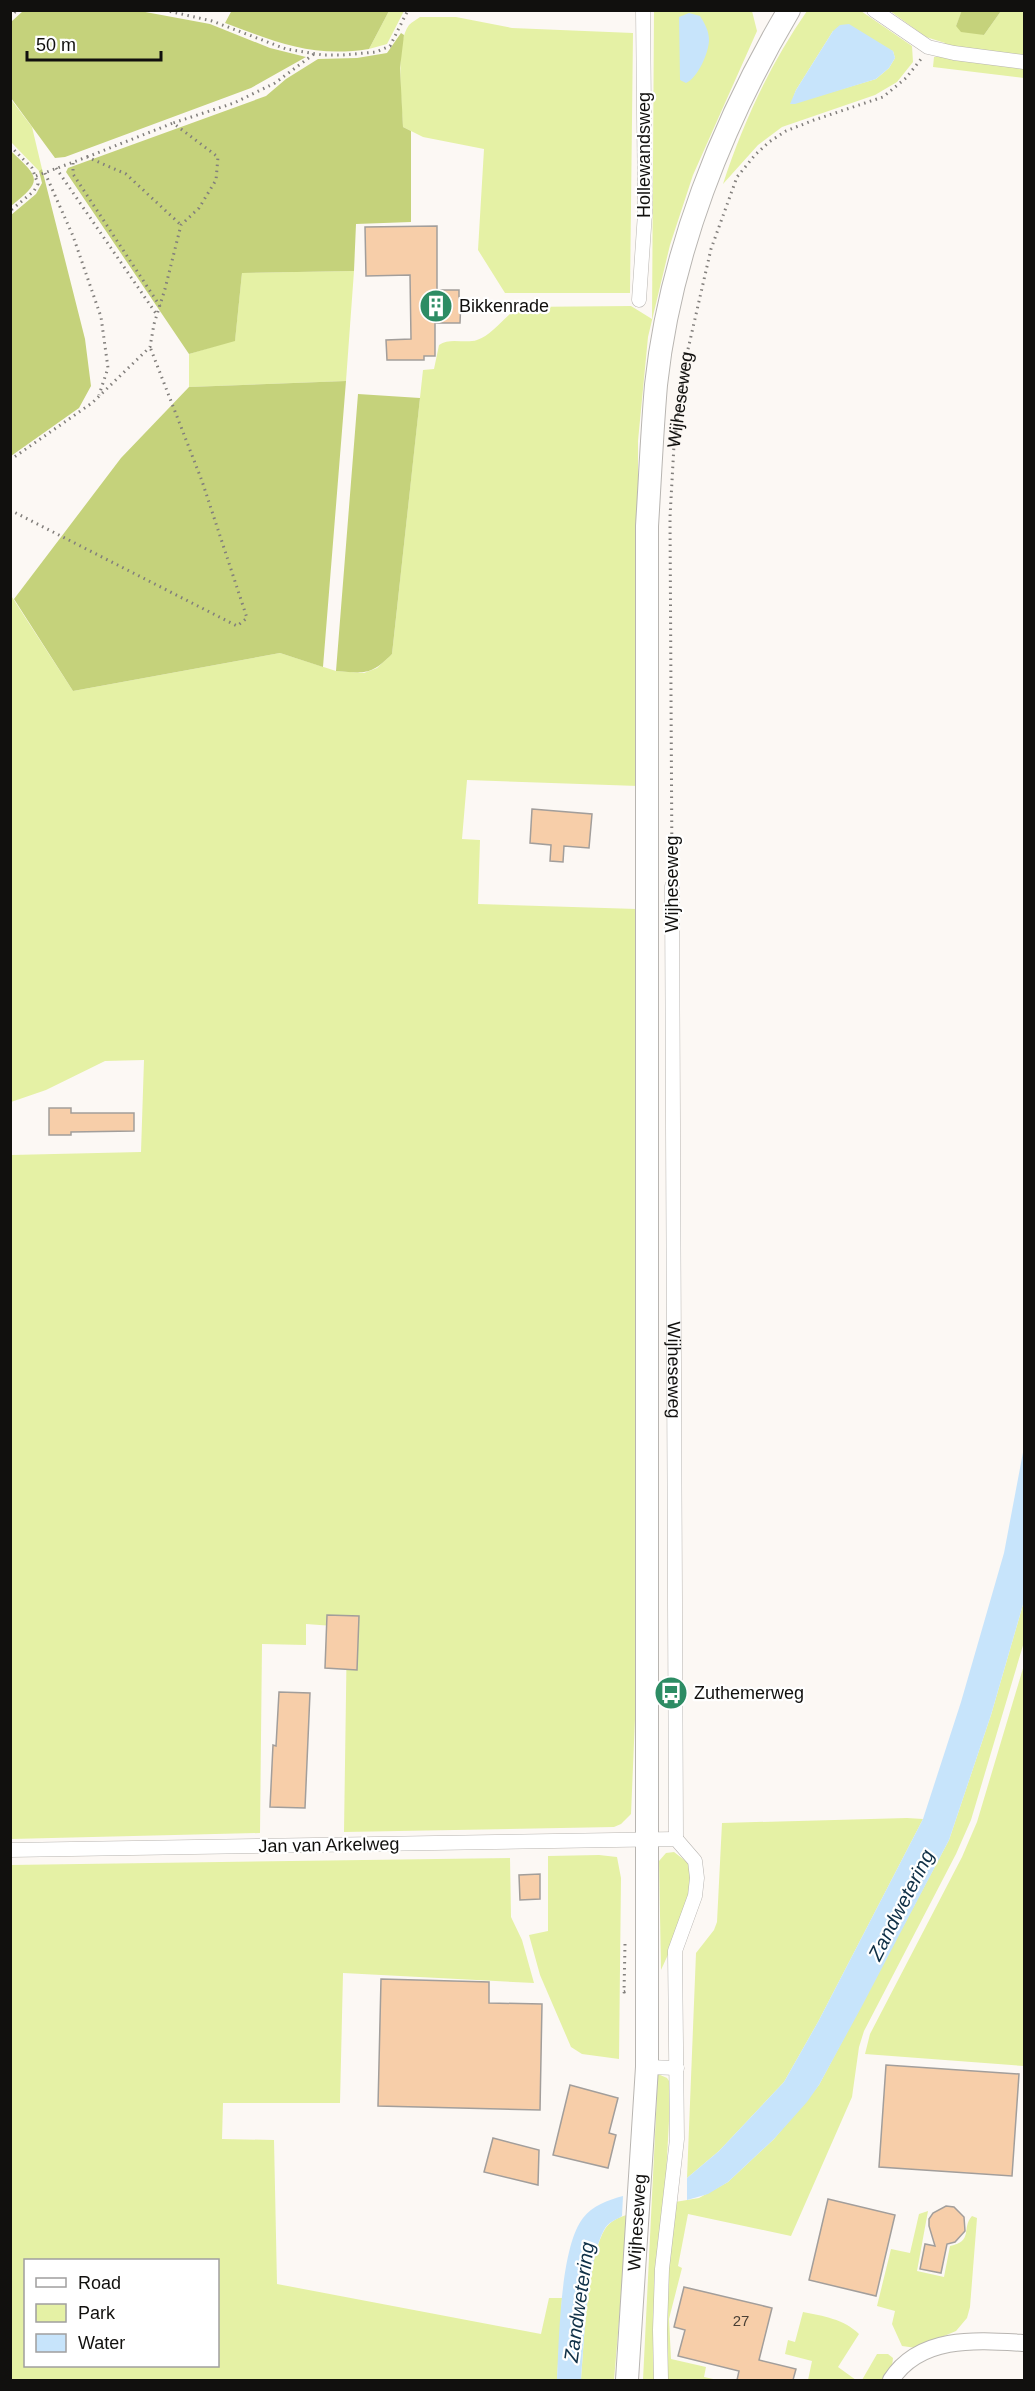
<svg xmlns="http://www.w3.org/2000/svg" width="1035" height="2391" font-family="Arial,sans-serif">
  <rect width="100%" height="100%" fill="#fcf8f4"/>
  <path fill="#e5f1a5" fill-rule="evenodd" d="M389,11H404L387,44L369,49Z
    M654,11H752L757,31L693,175L670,245L648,337L638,441V786L467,780L462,839L480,840L478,904L637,909L635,1719L631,1814L621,1824L614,1827L344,1832L347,1627L306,1624V1645L262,1644L260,1833L11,1839V1155L141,1152L144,1060L105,1061L46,1090L11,1102L10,594L73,691L280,653L336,671L364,673L377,668L392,654L423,370L434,369L439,345C450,337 465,344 477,340C491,336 505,316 519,307L631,306L652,319Z
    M807,11H861L912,46L913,62L897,82L875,95L782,127L758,145L723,184C743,123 770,64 807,11ZM833,31L893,51L895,58L889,68L876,79L791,104L796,90Z
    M890,11H962L956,26L984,35L1001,11H1024V56L945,46V43L926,37Z
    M420,17H456L512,28L633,33L630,293H505L478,250L484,149L423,137L403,127C402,104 395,43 409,25C412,22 417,19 420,17Z
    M941,56L1024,67V78L933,67L934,57Z
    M10,98L32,127L42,169L39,171L11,142Z
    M354,271L346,381L189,387V354L235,340L242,273Z
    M1024,1601V1642L971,1820L956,1854L864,2031L859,2047L852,2097L791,2236L688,2214L678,2266L682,2268L669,2319L671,2359L706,2367L704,2377L718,2380H667L666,2292L675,2202L699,2198L728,2182L774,2139L819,2085L949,1840L991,1715Z
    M1024,1665V2066L865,2054L870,2034L962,1857L977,1822Z
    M907,1818L923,1819L818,2022L784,2082L719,2151L687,2178L696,1953L714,1930L717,1922L722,1823Z
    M674,1852L691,1865C696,1899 675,1940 661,1970L659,1861L666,1853Z
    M599,1855L617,1857L621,1878L619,2059L582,2054L571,2047L540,1975L529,1935L548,1931V1856Z
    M510,1858L511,1917L522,1940L534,1983L343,1973L340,2103H223L222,2139L274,2140L277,2284L541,2334L549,2298H562L557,2380H11L10,1865ZM26,2260H218V2366H26Z
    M658,2074L667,2078L671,2084L655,2380H643Z
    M928,2211L917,2271L944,2277L950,2246C974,2241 961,2228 972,2216L977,2218L970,2307L967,2318L956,2331L916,2348L902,2346L892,2324L895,2311L877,2306L891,2249L910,2253L919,2214Z
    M628,2215L614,2380H581C584,2344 587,2258 605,2229C609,2222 620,2216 628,2215Z
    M803,2312C823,2316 844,2319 859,2334L838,2367L856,2380H808L812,2361L785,2354L788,2340L795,2342Z
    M877,2354H888L893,2358L892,2367L882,2380H862Z"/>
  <path fill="#c5d27b" d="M232,10H389V11L369,49C312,58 277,42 225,23Z
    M962,10H1001V11L984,35L961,32L956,26Z
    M140,11L210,24L270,48L306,57L251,88L65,157L55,158L11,98V22L23,11Z
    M401,33L404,35L400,68L403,127L411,131V222L356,224L354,271L242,273L235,341L189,354L66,172L68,168L266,96L286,79L318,59L357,58L387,53Z
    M11,151C39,178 44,180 11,206Z
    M42,169L85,339L91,386L79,408L11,456V215L36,194L42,183L39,171Z
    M346,381L323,667L280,653L73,691L14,599L121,458L189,387Z
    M358,394L420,398L392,654C370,676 365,673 336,671Z"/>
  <path fill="#c7e4fb" d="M689,13L700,16C705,24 709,31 709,40C709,52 698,78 686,83L680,80L679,17Z
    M849,24L893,51L895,58L889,68L876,79L795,104H790L796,90L833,31L840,25Z
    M1024,1447V1601L991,1715L949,1840L862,2006L819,2085L807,2102L774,2139L728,2182L708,2194L687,2200V2178L719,2151L784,2082L818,2022L923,1819L961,1702L1004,1553Z
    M623,2196L622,2216C616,2220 608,2222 604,2230C587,2261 584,2343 581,2380H557C559,2342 560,2247 583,2218C592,2206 608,2200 623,2196Z"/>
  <path fill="#f7cea9" stroke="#a29e9b" stroke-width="1.5" d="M437,226V290H459V300H461L460,323H435V356H424V360H387L386,340L411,339L410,275L366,276L365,227Z
    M532,809L592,814L589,848L564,846L563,862L550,861L551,845L530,843Z
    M49,1108H71V1113H134V1131L71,1132V1135H49Z
    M327,1615L359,1616L357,1670L325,1668Z
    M279,1692L310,1693L305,1808L270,1807L273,1745L276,1746Z
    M540,1874V1899L520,1900L519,1875Z
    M381,1979L489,1982V2003L542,2004L540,2110L378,2106Z
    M886,2065L1019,2074L1012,2176L879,2167Z
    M570,2085L618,2098L609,2133L616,2135L608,2168L553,2155Z
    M493,2138L539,2150L538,2185L484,2172Z
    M828,2199L895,2215L876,2296L809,2280Z
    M946,2206L954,2207L964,2217L965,2231L955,2242L947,2244L941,2273L920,2269L925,2244L935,2246L929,2226V2219L933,2213Z
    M684,2287L772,2308L759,2360L796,2369L793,2380H737L739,2371L678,2356L685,2330L674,2327Z"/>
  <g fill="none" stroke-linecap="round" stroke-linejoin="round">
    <g stroke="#b8b5b1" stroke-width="15">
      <g id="minor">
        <path d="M874,10L928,47L954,53L1024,62"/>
        <path d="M639,300L645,213L643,10"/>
        <path id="s2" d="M672,886L676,1839"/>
        <path d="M10,1850L676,1839L695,1861L697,1878L695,1896L675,1951L677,2139L662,2269L660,2330L661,2380"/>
        <path d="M647,2067L677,2068"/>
      </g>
    </g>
    <g stroke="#b8b5b1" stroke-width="18">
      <path id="tertiary" d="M891,2380C920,2335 977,2340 1024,2343"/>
    </g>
    <g stroke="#b8b5b1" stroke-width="24">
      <g id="primary">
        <path id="s3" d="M627,2380L647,2067V526C650,479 652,432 656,385C670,254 722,123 789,10"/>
      </g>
    </g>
    <g stroke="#827f7c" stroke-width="3" stroke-dasharray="1.5 4.5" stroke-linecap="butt">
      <path d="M164,10L212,21L286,49L323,55H343L376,52L390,46L408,10"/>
      <path d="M10,17L17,10"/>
      <path d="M10,146L32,168L38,184L34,191L10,211"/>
      <path d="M87,157L173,123"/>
      <path d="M73,163V174L160,306"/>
      <path d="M56,168L157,315"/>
      <path d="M45,173L73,236L101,317L108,368L99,395"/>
      <path d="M36,176L87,157L126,174L181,225"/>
      <path d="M10,460L92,403L150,347L154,324L165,289L181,225L199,208L216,180L218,157L173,123L234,103L275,83L314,54"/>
      <path d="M10,510L237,626L247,618L202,481L150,347"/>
      <path id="s1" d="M672,870L670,517L674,445L686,358L711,249L737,177L755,155L769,142L786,131L814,120L883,97L906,78L921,59"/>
      <path d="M625,1944L624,1992L627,1991"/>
    </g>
    <use href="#minor" stroke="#fff" stroke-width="14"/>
    <use href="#tertiary" stroke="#fff" stroke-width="16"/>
    <use href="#primary" stroke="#fff" stroke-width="22"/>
  </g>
  <defs>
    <g id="building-disc" transform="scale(1.725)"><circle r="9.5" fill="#2d8c64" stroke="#fff"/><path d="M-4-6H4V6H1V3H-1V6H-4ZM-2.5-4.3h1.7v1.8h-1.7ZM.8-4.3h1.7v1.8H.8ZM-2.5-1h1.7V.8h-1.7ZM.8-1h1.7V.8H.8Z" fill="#fff"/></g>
    <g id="bus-disc" transform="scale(1.725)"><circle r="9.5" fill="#2d8c64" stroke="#fff"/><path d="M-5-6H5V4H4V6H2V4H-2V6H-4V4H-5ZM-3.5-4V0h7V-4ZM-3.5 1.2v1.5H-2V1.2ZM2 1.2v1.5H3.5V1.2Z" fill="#fff"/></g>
  </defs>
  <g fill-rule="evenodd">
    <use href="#building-disc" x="436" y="306"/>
    <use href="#bus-disc" x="671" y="1693"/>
  </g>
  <g text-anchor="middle" stroke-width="4.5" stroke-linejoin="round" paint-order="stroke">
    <g font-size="15" fill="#4a4035">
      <text x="741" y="2326">27</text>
    </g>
    <g font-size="18" fill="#11100e" stroke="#fff">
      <text transform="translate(644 155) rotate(-90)" y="6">Hollewandsweg</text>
      <text dy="6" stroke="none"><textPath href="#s1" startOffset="471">Wijheseweg</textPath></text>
      <text transform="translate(672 884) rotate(-90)" y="6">Wijheseweg</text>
      <text dy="6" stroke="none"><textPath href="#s2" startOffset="484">Wijheseweg</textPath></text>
      <text transform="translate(329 1845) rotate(-1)" y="6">Jan van Arkelweg</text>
      <text dy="6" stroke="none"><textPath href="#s3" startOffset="158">Wijheseweg</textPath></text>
    </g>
    <g font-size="18" fill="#11100e" stroke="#fff" text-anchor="start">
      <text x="459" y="312">Bikkenrade</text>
      <text x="694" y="1699">Zuthemerweg</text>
    </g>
    <g font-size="20" font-style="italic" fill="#0f3047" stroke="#fff">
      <text transform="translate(901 1905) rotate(-63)" y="7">Zandwetering</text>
      <text transform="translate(579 2302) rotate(-82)" y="7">Zandwetering</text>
    </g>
  </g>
  <rect width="1035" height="2391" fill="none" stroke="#11100e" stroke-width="24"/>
  <rect x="24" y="2259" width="195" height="108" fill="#ffffff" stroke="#a09f9f" stroke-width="1.5"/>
  <rect x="36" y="2278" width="30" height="9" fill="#ffffff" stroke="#a09f9f" stroke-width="1.5"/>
  <text x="78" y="2289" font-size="18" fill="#11100e">Road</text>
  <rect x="36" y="2304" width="30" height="18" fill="#e5f1a5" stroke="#a09f9f" stroke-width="1.5"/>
  <text x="78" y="2319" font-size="18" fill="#11100e">Park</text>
  <rect x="36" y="2334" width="30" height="18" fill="#c7e4fb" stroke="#a09f9f" stroke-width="1.5"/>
  <text x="78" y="2349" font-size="18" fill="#11100e">Water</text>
  <path d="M27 51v9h134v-9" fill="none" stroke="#11100e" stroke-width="3"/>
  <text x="36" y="51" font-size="18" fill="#11100e" stroke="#ffffff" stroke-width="4.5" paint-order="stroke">50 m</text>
</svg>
